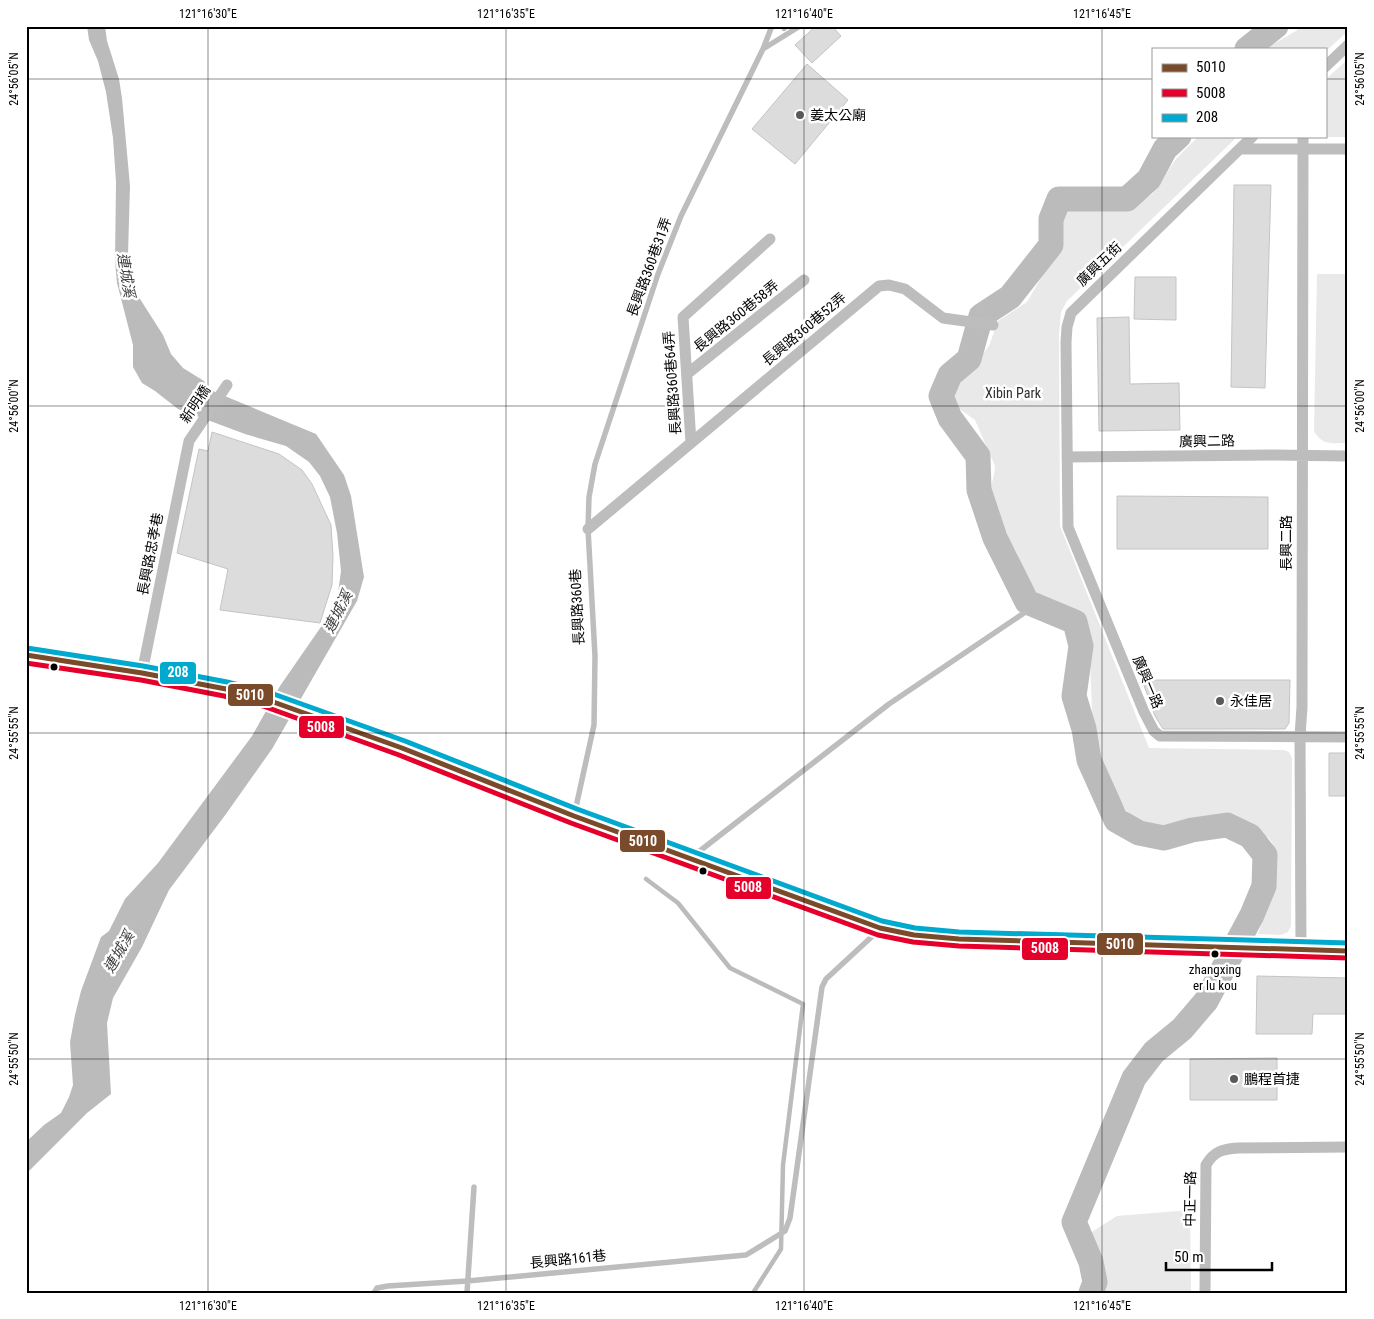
<svg xmlns="http://www.w3.org/2000/svg" width="1374" height="1319" font-family="'Roboto Condensed','Noto Sans TC',sans-serif">
  <rect width="100%" height="100%" fill="#fff"/>
  <path fill="#e9e9e9" d="M1300,26H1348V31L1325,52V49H1265L1296,31Z
    M1348,59V137H1325V80Z
    M1199,136H1238L1067,301L1061,312L1059,334L1060,526L1149,748L1284,750L1289,752L1292,758L1291,926L1288,932L1281,935L1258,934L1272,895L1274,884L1275,869L1273,844L1269,838L1243,824L1223,817L1198,820L1175,831H1157L1144,828L1126,810L1106,774L1099,756L1093,734L1089,638L1086,625L1083,621L1073,613L1050,607L1030,586L1016,551L988,506C986,492 995,481 995,466L975,420L954,405L951,401L953,392L989,346L998,321L1027,302L1055,254L1059,236L1058,213L1060,209C1087,199 1122,215 1147,198C1162,188 1166,171 1177,158C1184,150 1192,143 1199,136Z
    M1317,274H1348V443C1333,443 1322,446 1314,431Z
    M1190,1210L1191,1293H1103C1108,1278 1095,1249 1090,1233L1117,1216Z"/>
  <path fill="#bbb" d="M87,26H105L107,41L119,79L122,98L130,186L128,254L133,288L163,335L171,354L183,368L204,381L208,389L316,434L344,475L351,496L364,577L357,601L272,749L226,814L169,890L142,947L113,998L107,1023L111,1094L87,1113L26,1174V1142L44,1125L61,1113L69,1097L73,1085L70,1042L75,1015L81,991L101,937L109,931L125,899L158,863L252,736L280,686L325,621L338,593L341,571L337,533L330,497L320,476L309,462L286,446L245,434L178,409L155,391L142,383L133,367V345L117,283L115,261L116,182L113,138L106,92L98,61L89,40Z"/>
  <g fill="none" stroke-linecap="round" stroke-linejoin="round">
    <path stroke="#bbb" stroke-width="4.5" d="M784,29L787,26
      M646,879L678,903L730,968L803,1004L783,1165L781,1249L753,1293"/>
    <path stroke="#bbb" stroke-width="25" d="M1247,49L1276,26
      M1091,1293L1095,1282L1091,1262L1074,1222L1134,1078L1154,1052L1182,1029L1206,1001L1252,915L1264,886L1265,855L1250,836L1227,825L1192,830L1164,838L1139,833L1116,820L1089,760L1084,729L1074,696L1081,646L1075,622L1027,602L995,538L979,490L978,456L950,418L941,396L950,375L969,359L981,316L1010,297L1051,245V219L1059,199H1127L1149,179L1165,149L1179,136"/>
  </g>
  <path fill="#dcdcdc" stroke="#c4c4c4" d="M816,26H832L841,36L812,63L795,45Z
    M807,64L848,100L795,164L752,129Z
    M1234,185H1271L1265,388L1231,387Z
    M1135,277H1176V320L1134,319Z
    M1129,317L1130,384L1179,383L1180,430L1099,431L1097,318Z
    M212,432L279,454L302,470L312,484L331,525L333,556L332,585L320,623L220,610L228,569L177,553L199,449L208,451Z
    M1117,496L1268,497V549H1117Z
    M1142,680H1290L1289,723L1285,729H1163L1155,716Z
    M1329,753H1348V796H1329Z
    M1257,976L1348,978V1014H1313L1312,1034H1256Z
    M1277,1058V1100H1190V1059Z"/>
  <g fill="none" stroke-linecap="round" stroke-linejoin="round">
    <path stroke="#bdbdbd" stroke-width="5.5" d="M763,49L800,26
      M574,816L594,725L595,656L588,529L589,497L595,464L658,274L681,216L763,49L772,26
      M692,857L889,704L1024,613
      M374,1293L377,1288L388,1286L467,1281L746,1255L785,1231L790,1218L822,987L826,979L879,930
      M467,1293L474,1187"/>
    <path stroke="#bdbdbd" stroke-width="11" d="M1325,67L1348,45
      M1253,136L1071,313L1067,327L1066,342L1068,527L1144,712L1154,731L1160,736L1348,737
      M1240,149H1348
      M687,374L804,280
      M691,443L683,317L770,239
      M1067,457L1274,455L1348,456
      M588,529L879,286L889,285L905,289L943,318L993,325
      M142,673L189,441L227,385
      M1301,949L1300,736L1302,707L1303,136
      M1205,1293L1206,1165C1214,1151 1223,1149 1238,1148L1348,1147"/>
    <path stroke="#c0c0c0" stroke-width="16" d="M26,655L142,673L226,689L265,699L402,748L574,816L880,928L914,935L959,939L1348,951"/>
    <g stroke="#fff" stroke-width="9">
      <path id="bus-1" d="M26,655L142,673L226,689L265,699L402,748L574,816L880,928L914,935L959,939L1348,951"/>
    </g>
    <g stroke="#fff" stroke-width="9">
      <path id="bus-2" d="M26,663L141,680L224,696L263,706L399,755L571,823L878,935L913,942L959,946L1348,958"/>
    </g>
    <g stroke="#fff" stroke-width="9">
      <path id="bus-3" d="M27,648L143,666L227,682L268,692L405,741L577,809L882,921L915,928L959,932L1348,943"/>
    </g>
    <use href="#bus-1" stroke="#7a4b2a" stroke-width="5"/>
    <use href="#bus-2" stroke="#e4002b" stroke-width="5"/>
    <use href="#bus-3" stroke="#00a9ce" stroke-width="5"/>
  </g>
  <path fill="none" stroke="#000" stroke-width="1" stroke-opacity="0.45" d="M208,26V1293M506,26V1293M804,26V1293M1102,26V1293M26,79H1153M1325,79H1348M26,406H1348M26,733H1348M26,1059H1348"/>
  <g fill="#595959" stroke="#fff" stroke-width="2">
    <circle cx="800" cy="115" r="5"/>
    <circle cx="1220" cy="701" r="5"/>
    <circle cx="1234" cy="1079" r="5"/>
  </g>
  <g fill="#000" stroke="#fff" stroke-width="2">
    <circle cx="54" cy="667" r="4.5"/>
    <circle cx="703" cy="871" r="4.5"/>
    <circle cx="1215" cy="954" r="4.5"/>
  </g>
  <g text-anchor="middle" stroke-width="5" stroke-linejoin="round" paint-order="stroke">
    <g font-size="13" fill="#000" stroke="#fff">
      <text x="1215" y="974">zhangxing<tspan x="1215" dy="16">er lu kou</tspan></text>
    </g>
    <g font-size="14" fill="#000" stroke="#fff" text-anchor="start">
      <text x="810" y="120">姜太公廟</text>
      <text x="1230" y="706">永佳居</text>
      <text x="1244" y="1084">鵬程首捷</text>
    </g>
    <g font-size="14" fill="#000" stroke="#fff">
      <text transform="translate(1099 264) rotate(-44)" y="5">廣興五街</text>
      <text transform="translate(649 267) rotate(-70)" y="5">長興路360巷31弄</text>
      <text transform="translate(736 316) rotate(-39)" y="5">長興路360巷58弄</text>
      <text transform="translate(804 329) rotate(-40)" y="5">長興路360巷52弄</text>
      <text transform="translate(672 383) rotate(-94)" y="5">長興路360巷64弄</text>
      <text transform="translate(195 404) rotate(-56)" y="5">新明橋</text>
      <text transform="translate(1207 441) rotate(-1)" y="5">廣興二路</text>
      <text transform="translate(1286 543) rotate(-90)" y="5">長興二路</text>
      <text transform="translate(150 554) rotate(-79)" y="5">長興路忠孝巷</text>
      <text transform="translate(577 607) rotate(-93)" y="5">長興路360巷</text>
      <text transform="translate(1148 682) rotate(67)" y="5">廣興一路</text>
      <text transform="translate(1190 1199) rotate(-89)" y="5">中正一路</text>
      <text transform="translate(568 1259) rotate(-6)" y="5">長興路161巷</text>
    </g>
    <g font-size="14" fill="#2e2e2e" stroke="#fff">
      <text x="1013" y="398">Xibin Park</text>
    </g>
    <g font-size="15" font-style="italic" fill="#3f3f3f" stroke="#fff">
      <text transform="translate(126 275) rotate(81)" y="5">連城溪</text>
      <text transform="translate(338 612) rotate(-63)" y="5">連城溪</text>
      <text transform="translate(119 952) rotate(-60)" y="5">連城溪</text>
    </g>
  </g>
  <g stroke="#fff" stroke-width="2">
    <rect x="159" y="661" width="38" height="24" rx="5" fill="#00a9ce"/>
    <rect x="227" y="683" width="47" height="24" rx="5" fill="#7a4b2a"/>
    <rect x="298" y="715" width="47" height="24" rx="5" fill="#e4002b"/>
    <rect x="619" y="829" width="47" height="24" rx="5" fill="#7a4b2a"/>
    <rect x="725" y="876" width="47" height="24" rx="5" fill="#e4002b"/>
    <rect x="1096" y="932" width="48" height="24" rx="5" fill="#7a4b2a"/>
    <rect x="1021" y="937" width="48" height="24" rx="5" fill="#e4002b"/>
  </g>
  <g font-size="14" text-anchor="middle" font-weight="bold" fill="#fff">
    <text x="178" y="677">208</text>
    <text x="250" y="700">5010</text>
    <text x="321" y="732">5008</text>
    <text x="643" y="846">5010</text>
    <text x="748" y="892">5008</text>
    <text x="1120" y="949">5010</text>
    <text x="1045" y="953">5008</text>
  </g>
  <rect width="1374" height="1319" fill="none" stroke="#ffffff" stroke-width="55"/>
  <rect x="1152" y="48" width="175" height="90" fill="#ffffff" stroke="#999999"/>
  <rect x="1162" y="64" width="25" height="8" fill="#7a4b2a" stroke="#999999"/>
  <text x="1196" y="72" font-size="15" fill="#000000">5010</text>
  <rect x="1162" y="89" width="25" height="8" fill="#e4002b" stroke="#999999"/>
  <text x="1196" y="98" font-size="15" fill="#000000">5008</text>
  <rect x="1162" y="114" width="25" height="8" fill="#00a9ce" stroke="#999999"/>
  <text x="1196" y="122" font-size="15" fill="#000000">208</text>
  <path d="M1166 1262v8h106v-8" fill="none" stroke="#000000" stroke-width="2.5"/>
  <text x="1174" y="1262" font-size="15" fill="#000000" stroke="#ffffff" stroke-width="4" paint-order="stroke">50 m</text>
  <rect x="28" y="28" width="1318" height="1264" fill="none" stroke="#000" stroke-width="2"/>
  <g font-size="12" text-anchor="middle" fill="#000">
    <text x="208" y="18">121°16'30"E</text>
    <text x="506" y="18">121°16'35"E</text>
    <text x="804" y="18">121°16'40"E</text>
    <text x="1102" y="18">121°16'45"E</text>
    <text transform="translate(14 79) rotate(-90)" y="4">24°56'05"N</text>
    <text transform="translate(1360 79) rotate(-90)" y="4">24°56'05"N</text>
    <text transform="translate(14 406) rotate(-90)" y="4">24°56'00"N</text>
    <text transform="translate(1360 406) rotate(-90)" y="4">24°56'00"N</text>
    <text transform="translate(14 733) rotate(-90)" y="4">24°55'55"N</text>
    <text transform="translate(1360 733) rotate(-90)" y="4">24°55'55"N</text>
    <text transform="translate(14 1059) rotate(-90)" y="4">24°55'50"N</text>
    <text transform="translate(1360 1059) rotate(-90)" y="4">24°55'50"N</text>
    <text x="208" y="1310">121°16'30"E</text>
    <text x="506" y="1310">121°16'35"E</text>
    <text x="804" y="1310">121°16'40"E</text>
    <text x="1102" y="1310">121°16'45"E</text>
  </g>
</svg>
